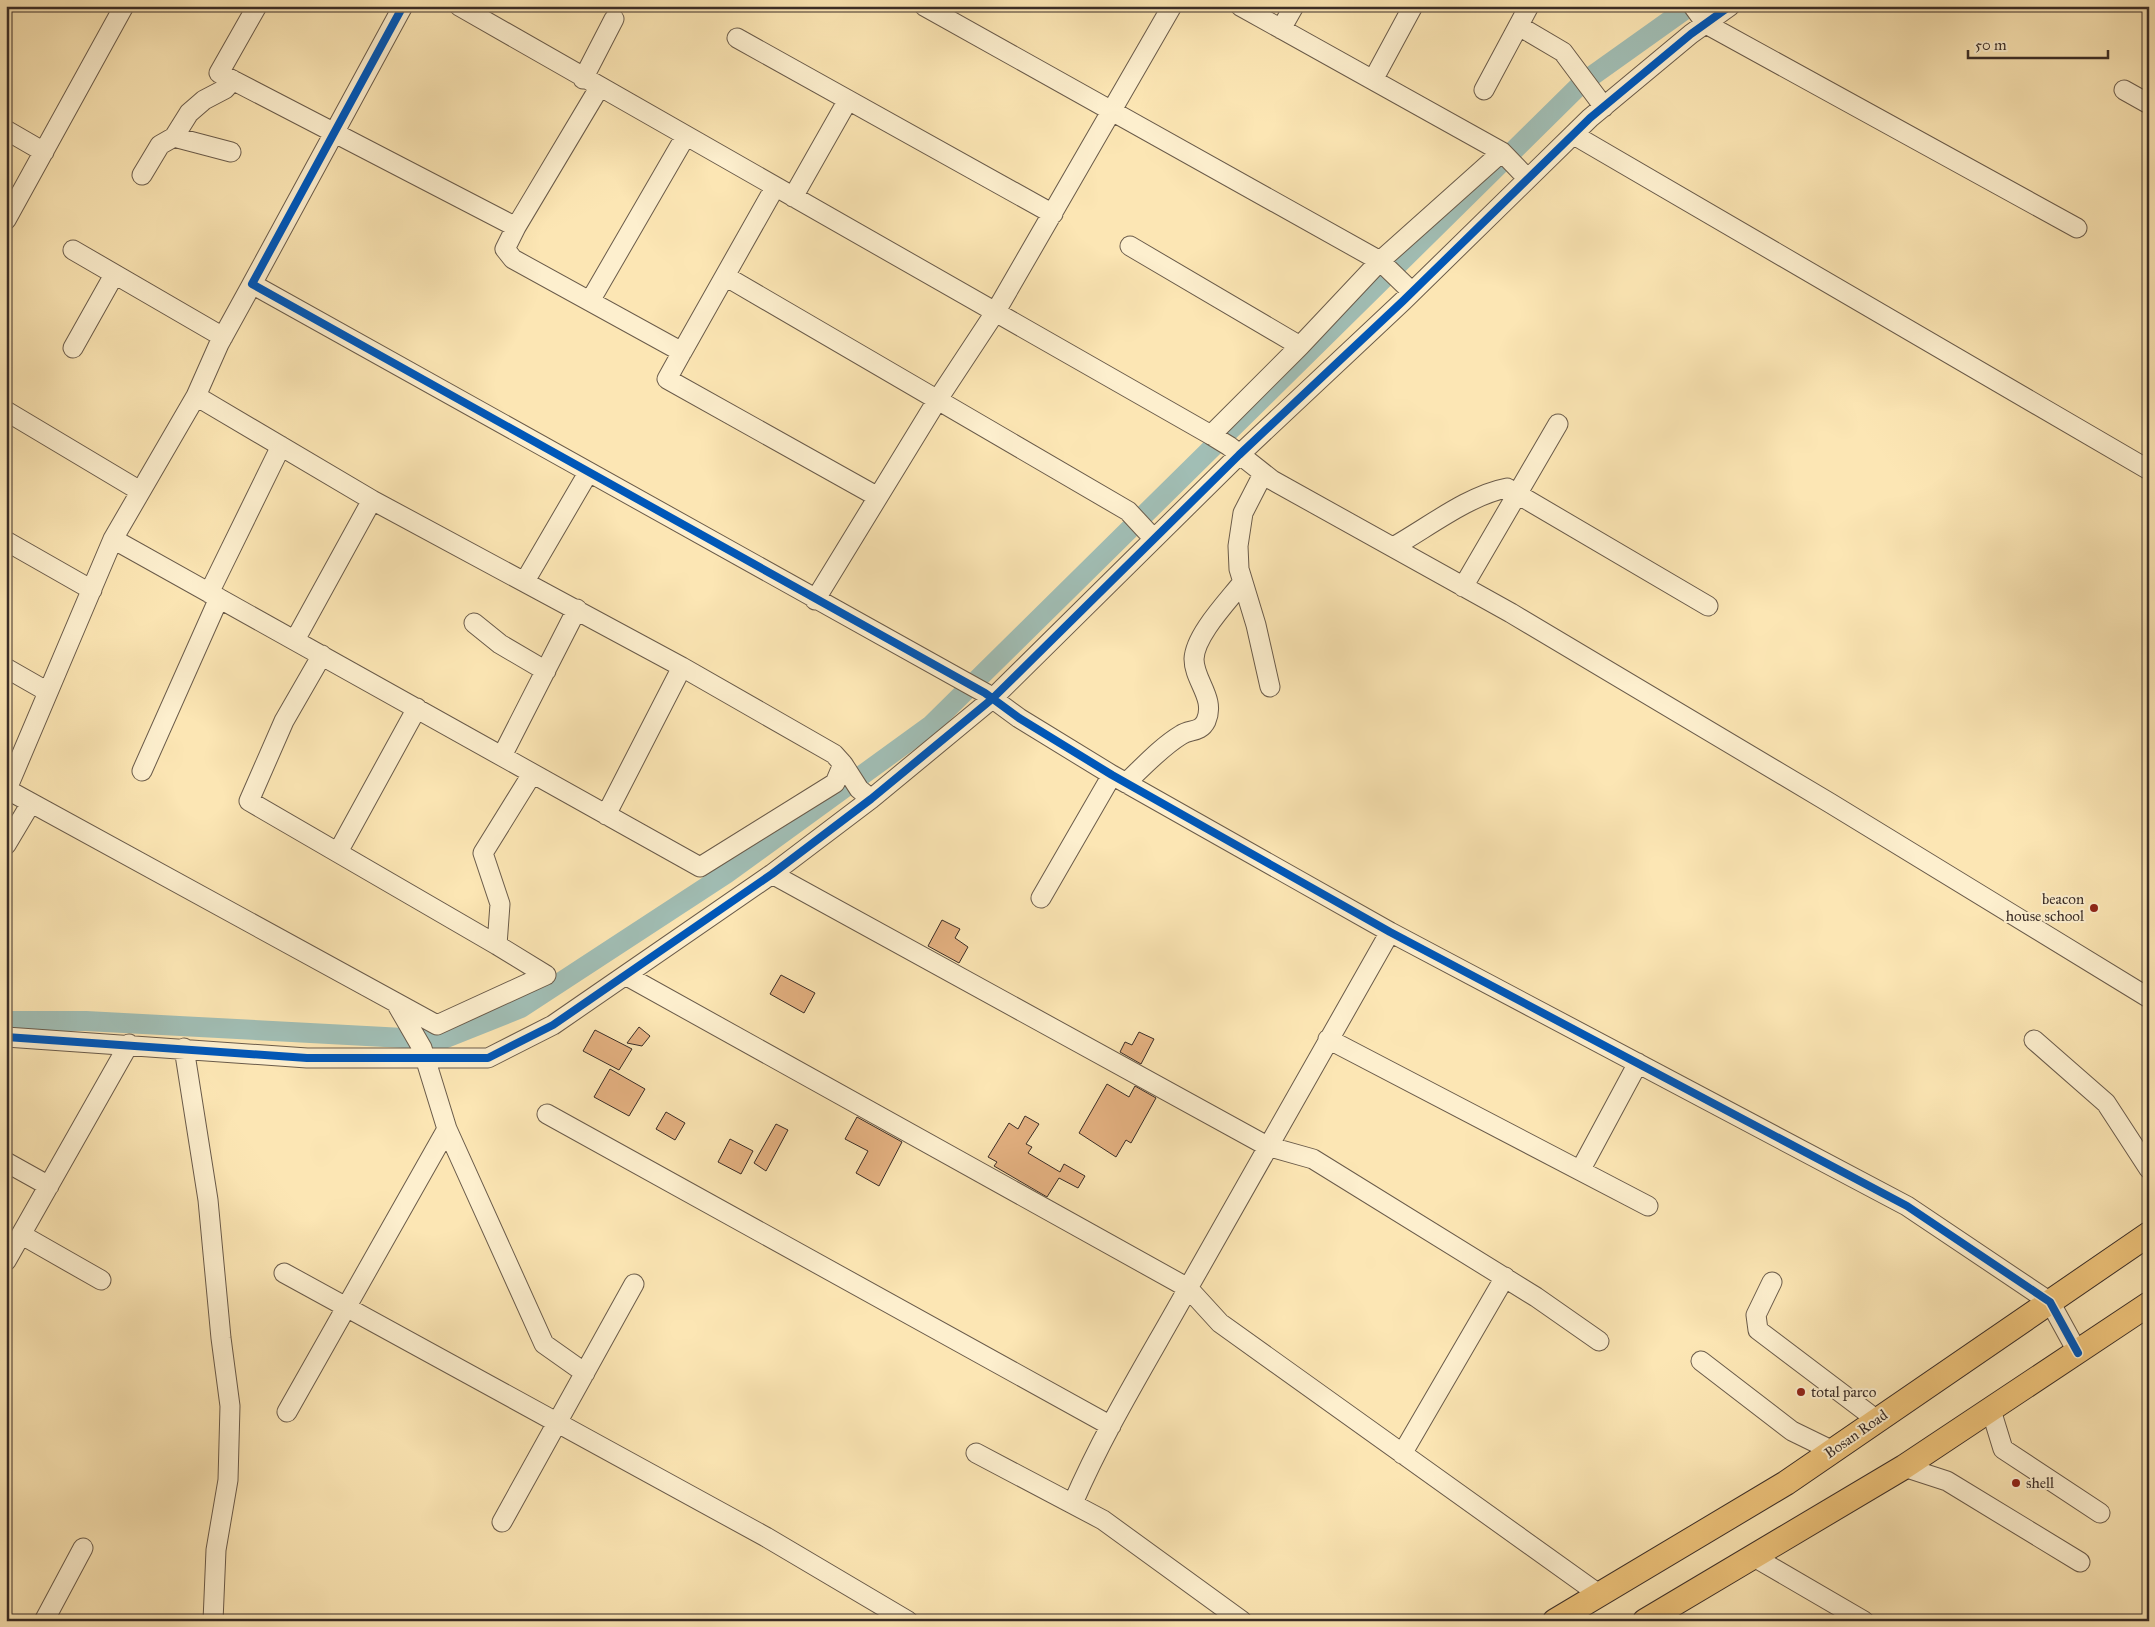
<svg xmlns="http://www.w3.org/2000/svg" width="2155" height="1627" font-family="'IM FELL Great Primer',serif">
  <rect width="100%" height="100%" fill="#fce6b4"/>
  <filter id="stains"><feTurbulence type="fractalNoise" baseFrequency=".004" numOctaves="4"/><feColorMatrix values="0 0 0 0 .2 0 0 0 0 .09 0 0 0 0 .02 0 0 0 .5 -.17"/></filter>
  <radialGradient id="worn" r=".72"><stop offset=".6" stop-color="#630" stop-opacity="0"/><stop offset="1" stop-color="#630" stop-opacity=".3"/></radialGradient>
  <g fill="none" stroke-linecap="round" stroke-linejoin="round">
    <path stroke="#a1beb5" stroke-width="20" d="M6,1021H86L441,1040L521,1008L726,874L931,725L1582,83L1690,6"/>
  </g>
  <path fill="#e4b181" stroke="#3a2d27" d="M942,920L960,929L955,938L968,947L959,963L928,946Z
    M781,975L815,993L804,1013L770,994Z
    M639,1027L650,1036L642,1046L627,1043Z
    M595,1030L632,1049L619,1070L583,1051Z
    M1139,1032L1154,1039L1141,1064L1120,1052L1125,1042L1132,1045Z
    M610,1069L645,1089L629,1116L594,1097Z
    M1107,1084L1129,1097L1135,1086L1156,1098L1131,1143L1126,1140L1116,1157L1079,1133Z
    M666,1112L685,1123L675,1140L656,1129Z
    M1025,1116L1039,1124L1026,1144L1032,1147L1028,1153L1060,1172L1064,1164L1085,1176L1078,1188L1059,1178L1047,1197L994,1166L997,1162L988,1157L1009,1123L1018,1129Z
    M857,1117L902,1142L879,1186L856,1173L868,1151L845,1139Z
    M776,1124L788,1130L766,1171L754,1163Z
    M730,1139L753,1151L741,1174L718,1162Z"/>
  <g fill="none" stroke-linecap="round" stroke-linejoin="round">
    <g stroke="#6a5b4a" stroke-width="21">
      <path id="minor" d="M257,6L219,73L516,227L505,249L513,259L682,352L667,379L878,497
        M403,6L252,284L985,693L1019,718L1112,775L1390,932L1907,1206L2050,1302L2078,1353
        M459,6L1211,435L1229,446L1272,480L1511,613L1830,803L2149,998
        M924,6L1380,261L1412,292
        M1240,6L1502,152L1527,178
        M1693,6L1706,24L2077,228
        M1519,26L1563,52L1604,107
        M1281,29L1294,6
        M737,38L1053,214
        M583,79L614,19
        M1373,80L1413,6
        M1484,90L1529,6
        M2124,90L2149,104
        M6,130L44,152
        M1574,135L2149,470
        M174,137L231,152
        M142,175L160,145L174,137L189,113L204,100L225,89L233,80
        M793,197L848,100
        M6,220L124,6
        M516,227L599,88
        M1130,246L1300,346
        M73,250L223,337
        M725,276L1128,511L1154,539
        M590,301L685,137
        M73,348L114,275
        M682,352L775,187
        M6,411L140,491
        M1211,435L1300,346L1380,261L1502,152
        M1263,474L1243,513L1238,546L1239,569L1256,625L1270,687
        M113,539L700,867L835,783L843,764L834,754L682,667L372,500L196,396
        M6,541L92,590
        M1393,547C1427,528 1469,495 1507,488L1708,606
        M525,581L588,473
        M1463,587L1558,424
        M209,593L281,446
        M815,600L938,399L996,311L1172,6
        M474,623L500,644L546,671
        M295,640L372,500
        M322,655L284,721L249,801L497,945
        M6,668L48,692
        M502,756L577,609
        M843,764L859,789L871,799
        M142,771L219,598
        M532,774L483,853L500,904L497,945L546,975
        M1126,783C1143,767 1161,747 1181,735C1190,729 1200,733 1206,721C1216,698 1194,681 1194,659C1195,635 1228,601 1242,583
        M6,789L437,1025L546,975
        M7,789L113,539L196,396L219,344L252,284
        M606,815L682,667
        M6,845L31,803
        M338,852L417,708
        M772,874L1267,1146L1313,1159L1536,1297L1599,1341
        M1041,898L1112,775
        M627,976L1188,1288L1220,1323L1600,1595
        M396,1003L422,1048L447,1129L544,1344L585,1373
        M6,1037L307,1058H488L553,1025L772,874L871,799L992,699L1239,455L1403,301L1590,118L1691,34L1730,6
        M1328,1039L1648,1206
        M2034,1040L2106,1103L2149,1169
        M184,1048L208,1200L221,1338L230,1406L228,1480L216,1550L213,1621
        M547,1114L1111,1426
        M6,1162L49,1186
        M1581,1169L1638,1063
        M22,1235L101,1280
        M6,1261L129,1044
        M284,1273L766,1537L908,1621
        M1772,1282L1756,1315L1758,1330L1877,1420
        M1701,1361L1792,1431L1833,1451
        M1991,1410L2003,1449L2100,1513
        M287,1412L447,1129
        M976,1453L1103,1520L1242,1621
        M1402,1454L1505,1277
        M1904,1467L1947,1481L2080,1562
        M1073,1503C1105,1429 1148,1360 1187,1290C1254,1170 1322,1051 1390,932
        M502,1522L634,1284
        M1754,1557L1864,1621
        M44,1621L83,1548"/>
    </g>
    <g stroke="#3a2d27" stroke-width="26">
      <path id="major" d="M1555,1621L1786,1483L2149,1234
        M1645,1621L1904,1467L2149,1304"/>
    </g>
    <use href="#minor" stroke="#fdefce" stroke-width="19"/>
    <use href="#major" stroke="#eec37a" stroke-width="24"/>
    <g stroke="#fdefce" stroke-width="11">
      <path id="cycleway" d="M403,6L252,284L985,693L1019,718L1112,775L1390,932L1907,1206L2050,1302L2078,1353
        M6,1037L307,1058H488L553,1025L772,874L871,799L992,699L1239,455L1403,301L1590,118L1691,34L1730,6"/>
    </g>
    <use href="#cycleway" stroke="#0057b8" stroke-width="8"/>
  </g>
  <g fill="#8f2418" stroke="#fdefce" stroke-width="2">
    <circle cx="2094" cy="908" r="5"/>
    <circle cx="1801" cy="1392" r="5"/>
    <circle cx="2016" cy="1483" r="5"/>
  </g>
  <g text-anchor="middle" stroke-width="4" stroke-linejoin="round" paint-order="stroke">
    <g font-size="15" fill="#3a2d27" stroke="#fdefce" text-anchor="start">
      <text x="2084" y="904" text-anchor="end">beacon<tspan x="2084" dy="17">house school</tspan></text>
      <text x="1811" y="1397">total parco</text>
      <text x="2026" y="1488">shell</text>
    </g>
    <g font-size="15" fill="#3a2d27" stroke="#fdefce">
      <text transform="translate(1856 1434) rotate(-35)" y="5">Bosan Road</text>
    </g>
  </g>
  <rect width="2155" height="1627" fill="none" stroke="#fce6b4" stroke-width="25"/>
  <rect x="8" y="8" width="2140" height="1612" fill="none" stroke="#3a2d27" stroke-width="2.5"/>
  <rect x="12" y="12" width="2130" height="1602" fill="none" stroke="#3a2d27"/>
  <path d="M1968 50v8h140v-8" fill="none" stroke="#3a2d27" stroke-width="2.5"/>
  <text x="1975" y="50" font-size="15" fill="#3a2d27" stroke="#fdefce" stroke-width="4" paint-order="stroke">50 m</text>
  <rect width="100%" height="100%" filter="url(#stains)"/>
  <rect width="100%" height="100%" fill="url(#worn)"/>
</svg>
